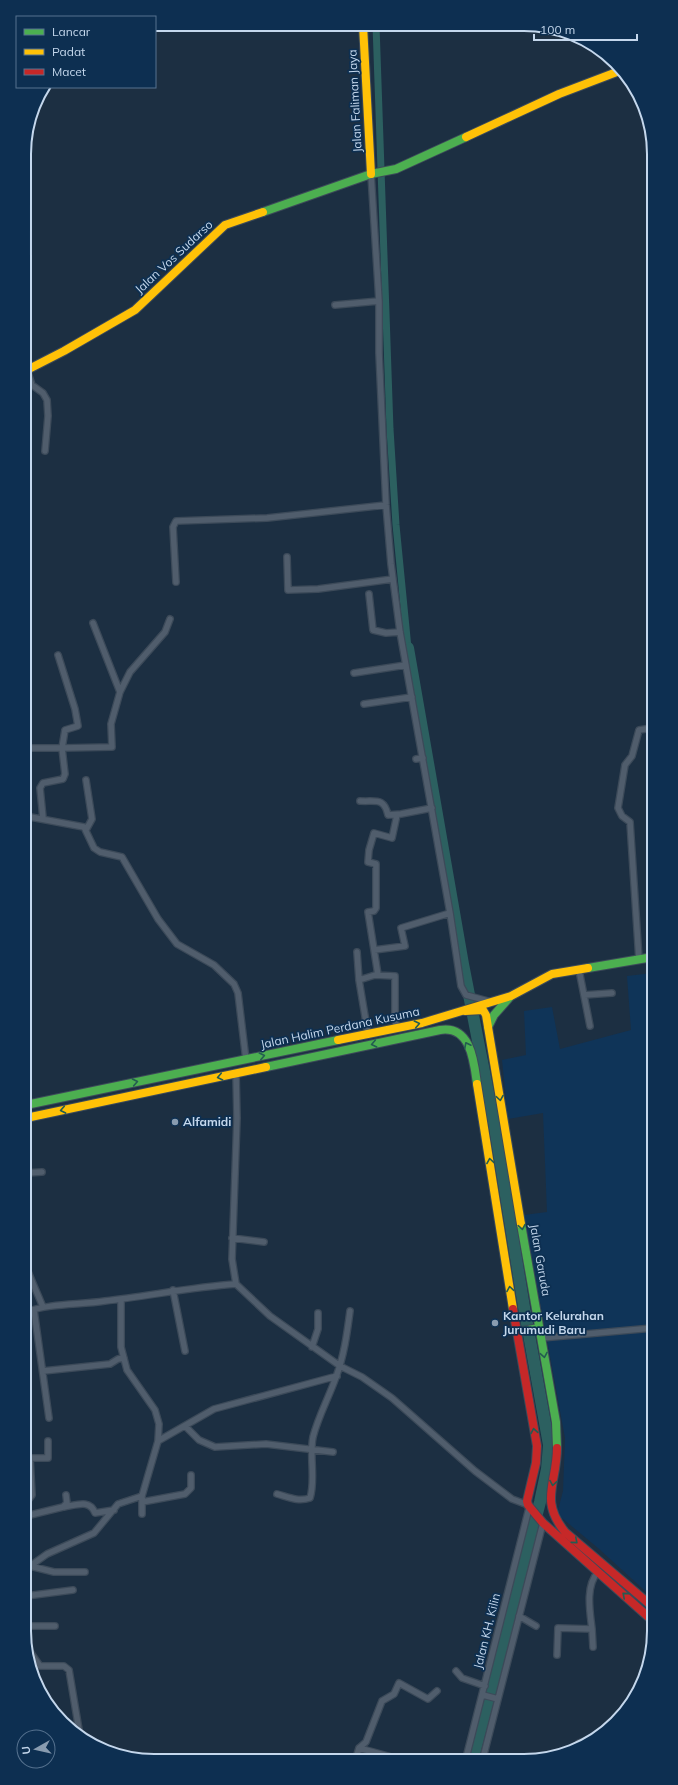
<svg xmlns="http://www.w3.org/2000/svg" width="678" height="1785" font-family="Mulish,sans-serif">
  <rect width="100%" height="100%" fill="#1c2f42"/>
  <path fill="#0f3458" d="M653,973L654,1599L598,1548L557,1514L563,1491L565,1438L524,1215L547,1212L543,1113L508,1119L502,1060L526,1055L524,1011L552,1007L560,1049L631,1030L627,976Z"/>
  <g fill="none" stroke-linecap="round" stroke-linejoin="round">
    <path stroke="#2c6060" stroke-width="7" d="M376,25L390,429L396,525L408,648"/>
    <path stroke="#2c6060" stroke-width="12" d="M408,648L463,964L495,1128L524,1307L549,1445L547,1469L540,1502L473,1758"/>
    <g stroke="#3c4a59" stroke-width="8">
      <path id="street" d="M371,174L379,301V353L386,505L391,564L400,632L450,913L461,986L466,995L488,1001
        M335,305L379,301
        M27,370L32,385L43,393L47,400L48,416L45,451
        M287,557L288,590L318,589L393,579
        M176,582L173,527L176,521L267,518L386,505
        M369,594L373,630L386,633L400,632
        M93,623L120,692
        M58,655L75,709L78,726L65,730L62,748L112,747L111,724L120,692L130,672L165,632L170,619
        M354,673L406,665
        M364,704L412,697
        M25,748H62L65,774L63,779L43,783L40,788L43,818
        M416,759L423,758
        M86,780L92,819L86,830
        M360,801C376,802 384,797 388,815L401,814L432,808
        M25,816L84,827L94,848L100,852L122,857L158,919L177,944L214,965L234,984L238,993L246,1060
        M374,950L405,946L401,928L450,913
        M357,952L359,980L368,1034
        M639,960L630,822L622,816L618,808L625,765L632,756L639,730L652,728
        M579,970L590,1026
        M378,975L368,912L374,911L376,908V864L368,862L369,850L374,833L392,838L397,815
        M359,980L375,975L395,976V1020L397,1028
        M584,995L612,993
        M236,1074L237,1118L232,1259L236,1284L270,1316L340,1366L362,1377L392,1398L475,1471L512,1499L528,1505
        M26,1173L42,1172
        M232,1238L264,1242
        M26,1267L43,1307
        M173,1290L185,1351
        M121,1299V1347L127,1370L155,1410L159,1424L158,1441L142,1496V1514
        M34,1310L49,1418
        M26,1312C51,1303 79,1305 105,1301C149,1296 192,1287 236,1284
        M541,1338L653,1328
        M312,1347L318,1329V1313
        M43,1371L110,1364L118,1359L124,1358
        M185,1426L199,1440L215,1447L266,1444L333,1452
        M158,1441L214,1409L337,1376
        M277,1494C288,1497 298,1502 310,1498C316,1479 309,1457 313,1437C318,1417 329,1397 336,1377C344,1356 347,1334 350,1311
        M142,1502L185,1494L191,1488V1475
        M26,1503L32,1495L30,1458H48V1441
        M64,1507C77,1505 90,1499 95,1513L114,1510
        M26,1516L63,1507L67,1503L66,1495
        M30,1566L54,1572H85
        M26,1569L47,1554L94,1533L118,1504L142,1496
        M26,1596L73,1590
        M519,1616L536,1626
        M27,1626H55
        M592,1629C590,1612 585,1586 598,1572
        M27,1651L31,1653L40,1666H64L69,1670L80,1736
        M557,1655L558,1628L592,1629L593,1647
        M456,1671L462,1678L485,1686
        M483,1695L498,1699
        M579,1743L599,1736
        M359,1748L395,1758
        M356,1758L359,1748L366,1742L382,1701L394,1694L399,1683L428,1699L437,1691
        M466,1758L529,1508
        M483,1758L543,1523"/>
    </g>
    <g stroke="#3c4a59" stroke-width="10">
      <path id="fast" d="M263,212L371,174L396,169L466,137
        M588,968L653,957
        M488,1027L494,1015L509,998
        M266,1067L440,1030C471,1025 474,1062 477,1084
        M26,1105L338,1040
        M521,1224L556,1422L557,1448
        M517,1332L539,1328"/>
    </g>
    <g stroke="#3c4a59" stroke-width="10">
      <path id="slow" d="M363,25L371,174
        M466,137L559,94L622,70
        M25,371L64,351L135,310L225,225L263,212
        M465,1011L483,1010L486,1015L521,1224
        M338,1040L422,1023L511,996L552,974L588,968
        M477,1084L513,1309
        M26,1118L266,1067"/>
    </g>
    <g stroke="#3c4a59" stroke-width="10">
      <path id="jam" d="M513,1309L537,1446L536,1463L527,1501L528,1505L543,1523L654,1622
        M557,1448C557,1483 539,1500 565,1532L654,1608"/>
    </g>
    <use href="#street" stroke="#505d6c" stroke-width="5.5"/>
    <use href="#fast" stroke="#4caf50" stroke-width="8"/>
    <use href="#slow" stroke="#ffc107" stroke-width="8"/>
    <use href="#jam" stroke="#c62828" stroke-width="8"/>
  </g>
  <defs><path id="oneway-chevron" d="M-2-3.5L2.5 0L-2 3.5" fill="none" stroke-width="1.6" stroke-linecap="round" stroke-linejoin="round"/></defs>
  <g stroke="#235c51">
    <use href="#oneway-chevron" transform="translate(417 1024) rotate(-12)"/>
    <use href="#oneway-chevron" transform="translate(374 1044) rotate(168)"/>
    <use href="#oneway-chevron" transform="translate(467 1045) rotate(-117)"/>
    <use href="#oneway-chevron" transform="translate(262 1056) rotate(-12)"/>
    <use href="#oneway-chevron" transform="translate(220 1077) rotate(168)"/>
    <use href="#oneway-chevron" transform="translate(135 1082) rotate(-11)"/>
    <use href="#oneway-chevron" transform="translate(500 1098) rotate(81)"/>
    <use href="#oneway-chevron" transform="translate(63 1110) rotate(169)"/>
    <use href="#oneway-chevron" transform="translate(490 1161) rotate(-99)"/>
    <use href="#oneway-chevron" transform="translate(522 1227) rotate(80)"/>
    <use href="#oneway-chevron" transform="translate(510 1289) rotate(-99)"/>
    <use href="#oneway-chevron" transform="translate(544 1355) rotate(80)"/>
    <use href="#oneway-chevron" transform="translate(534 1431) rotate(-100)"/>
    <use href="#oneway-chevron" transform="translate(553 1483) rotate(99)"/>
    <use href="#oneway-chevron" transform="translate(575 1541) rotate(41)"/>
    <use href="#oneway-chevron" transform="translate(625 1595) rotate(-139)"/>
  </g>
  <g fill="#899cb0" stroke="#0d2f51" stroke-width="1.5">
    <circle cx="175" cy="1122" r="4"/>
    <circle cx="495" cy="1323" r="4"/>
  </g>
  <g text-anchor="middle" stroke-width="3.5" stroke-linejoin="round" paint-order="stroke">
    <g font-size="12" fill="#c4d7ec" stroke="#0d2f51">
      <text transform="translate(355 101) rotate(-93)" y="4">Jalan Faliman Jaya</text>
      <text transform="translate(174 257) rotate(-43)" y="4">Jalan Vos Sudarso</text>
      <text transform="translate(340 1028) rotate(-12)" y="4">Jalan Halim Perdana Kusuma</text>
      <text transform="translate(540 1260) rotate(80)" y="4">Jalan Garuda</text>
      <text transform="translate(487 1631) rotate(-76)" y="4">Jalan KH. Kilin</text>
    </g>
    <g font-size="12" font-weight="bold" fill="#c4d7ec" stroke="#0d2f51" text-anchor="start">
      <text x="183" y="1126">Alfamidi</text>
      <text x="503" y="1320">Kantor Kelurahan<tspan x="503" dy="14">Jurumudi Baru</tspan></text>
    </g>
  </g>
  <path d="M0 0H678V1785H0ZM154 31H524A123 123 0 0 1 647 154V1631A123 123 0 0 1 524 1754H154A123 123 0 0 1 31 1631V154A123 123 0 0 1 154 31Z" fill="#0d2f51" fill-rule="evenodd"/>
  <path fill="none" stroke="#c4d7ec" stroke-width="2" d="M154 31H524A123 123 0 0 1 647 154V1631A123 123 0 0 1 524 1754H154A123 123 0 0 1 31 1631V154A123 123 0 0 1 154 31Z"/>
  <rect x="16" y="16" width="140" height="72" fill="#0d2f51" stroke="#56728f"/>
  <rect x="24" y="29" width="20" height="6" fill="#4caf50" stroke="#56728f"/>
  <text x="52" y="36" font-size="12" fill="#c4d7ec">Lancar</text>
  <rect x="24" y="49" width="20" height="6" fill="#ffc107" stroke="#56728f"/>
  <text x="52" y="56" font-size="12" fill="#c4d7ec">Padat</text>
  <rect x="24" y="69" width="20" height="6" fill="#c62828" stroke="#56728f"/>
  <text x="52" y="76" font-size="12" fill="#c4d7ec">Macet</text>
  <g transform="translate(36 1749) rotate(262)"><circle r="19" fill="#0d2f51" stroke="#56728f"/>
  <path d="M0-3L7 15L0 10L-7 15Z" fill="#899cb0"/>
  <text y="-6" font-size="11" font-weight="bold" text-anchor="middle" fill="#c4d7ec">U</text>
  </g>
  <path d="M534 34v6h103v-6" fill="none" stroke="#c4d7ec" stroke-width="2"/>
  <text x="540" y="34" font-size="12" fill="#c4d7ec" stroke="#0d2f51" stroke-width="3" paint-order="stroke">100 m</text>
</svg>
